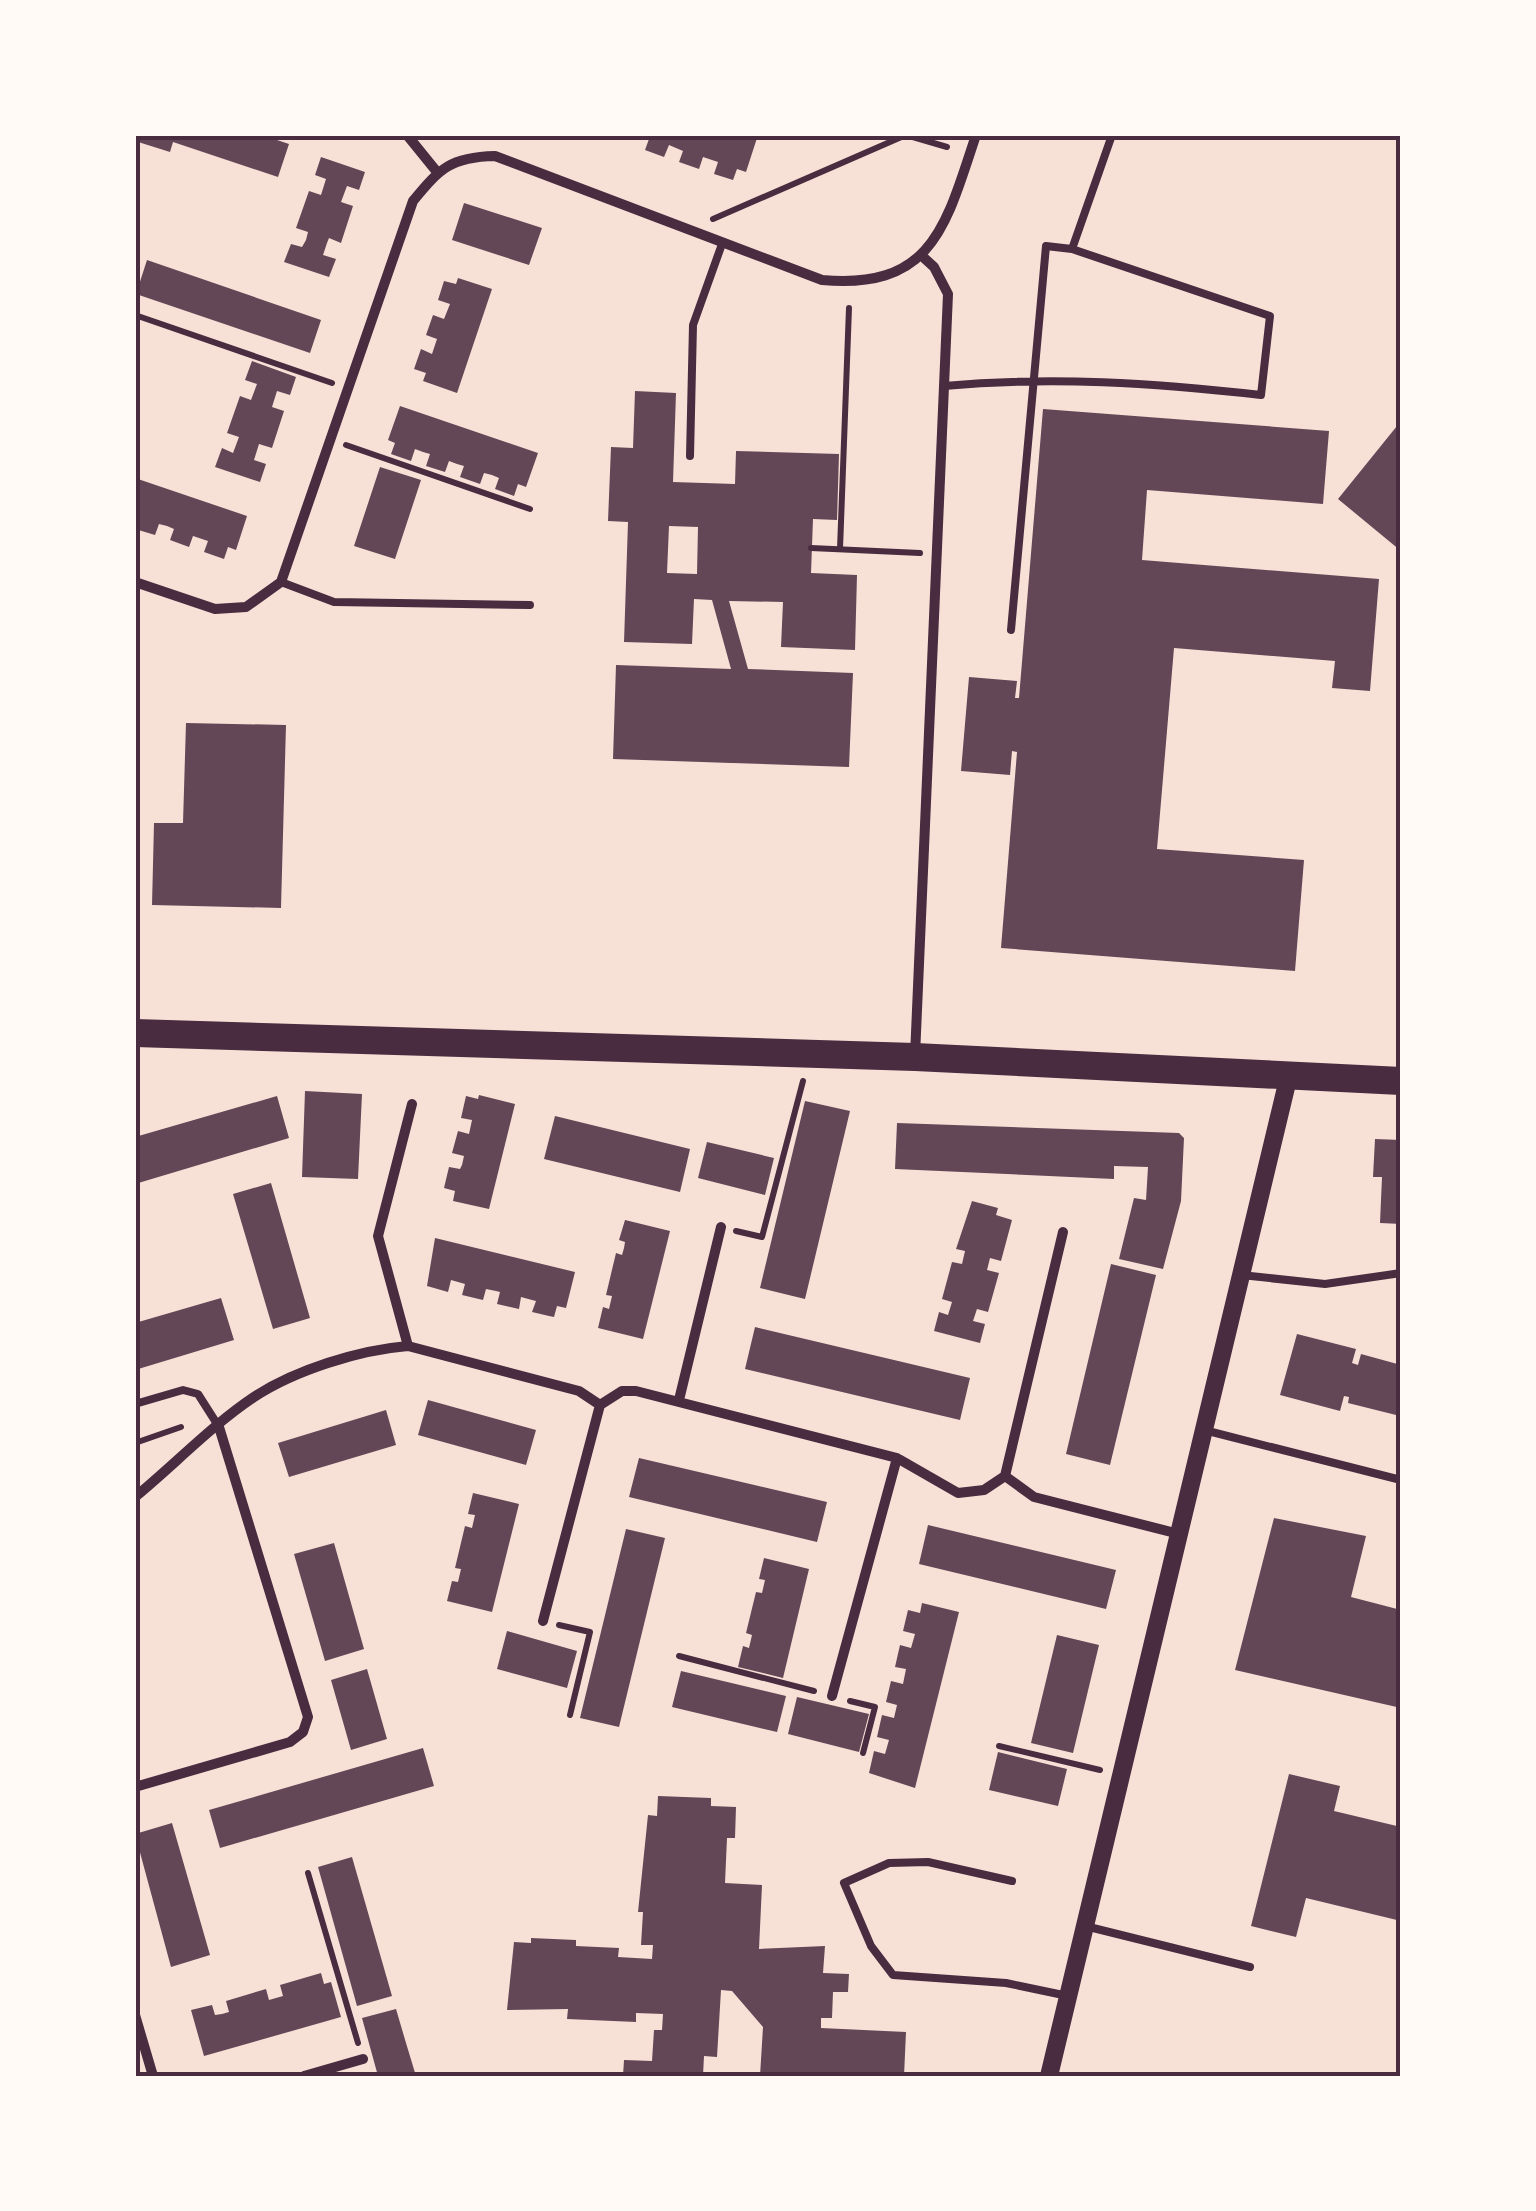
<svg xmlns="http://www.w3.org/2000/svg" width="1536" height="2211" font-family="'PT Sans',sans-serif">
  <rect width="100%" height="100%" fill="#f7e1d7"/>
  <path fill="#644757" fill-rule="evenodd" d="M135,135H262L289,144L278,177L173,142L170,152L135,141Z
    M640,135H749L757,138L746,172L737,169L733,180L714,174L718,162L703,157L699,169L679,162L683,151L669,145L664,157L645,150L649,139Z
    M321,157L365,172L359,190L347,186L341,202L353,206L341,243L329,238L327,243L323,255L336,259L329,277L284,262L291,244L302,247L306,240L308,232L296,228L309,191L321,195L326,179L315,175Z
    M464,203L542,228L529,265L452,240Z
    M147,260L321,320L310,353L136,294Z
    M458,278L492,289L457,393L423,381L426,373L414,369L421,349L432,354L437,339L426,335L433,315L444,319L450,304L438,300L444,281L456,284Z
    M252,361L296,377L290,395L277,391L272,407L284,411L272,448L259,444L254,460L266,464L260,482L215,467L222,448L233,453L239,437L227,433L240,396L251,400L257,384L245,380Z
    M635,391L676,393L673,482L735,484L736,451L839,454L837,520L813,519L811,573L857,575L855,650L781,647L783,602L729,601L748,669L853,673L849,767L613,759L616,665L731,669L712,600L694,599L692,644L624,642L628,522L608,521L611,447L633,448ZM669,526L698,527L697,574L667,573Z
    M400,406L538,453L526,487L518,484L514,496L495,489L499,478L492,475L484,473L480,484L460,477L464,466L457,464L449,461L445,472L426,466L430,454L423,452L415,449L411,461L391,454L395,443L388,440Z
    M1043,409L1329,431L1323,504L1147,490L1142,560L1379,579L1370,691L1332,688L1335,661L1174,648L1157,849L1304,860L1295,971L1001,948L1017,752L1012,751L1010,775L961,771L969,677L1017,681L1015,698H1019Z
    M1401,421V551L1338,499Z
    M380,467L421,480L395,559L354,546Z
    M135,478L247,516L236,550L228,547L224,559L204,552L208,541L193,536L189,547L170,540L174,529L167,526L159,524L155,535L135,529L139,517L135,515Z
    M186,723L286,725L281,908L152,905L154,823H183Z
    M305,1091L362,1094L358,1179L302,1177Z
    M479,1095L515,1104L489,1209L453,1201L455,1191L444,1188L449,1167L460,1169L462,1165L464,1156L452,1153L458,1131L469,1134L472,1120L461,1118L466,1096L478,1099Z
    M277,1096L289,1138L135,1184V1137Z
    M805,1101L850,1111L805,1299L760,1288Z
    M555,1116L690,1149L680,1192L544,1159Z
    M897,1123L1179,1133L1184,1138L1181,1201L1163,1269L1119,1259L1134,1198L1146,1200L1148,1167L1114,1166V1179L895,1169Z
    M1375,1139L1401,1140V1224L1380,1223L1382,1177H1373Z
    M707,1142L774,1158L765,1195L698,1178Z
    M271,1183L310,1318L273,1329L233,1194Z
    M972,1201L998,1208L996,1215L1012,1220L1001,1261L990,1258L987,1270L999,1273L988,1312L977,1309L973,1321L985,1324L980,1343L934,1331L939,1312L948,1315L952,1302L942,1299L952,1262L962,1264L965,1251L956,1249Z
    M625,1220L670,1231L643,1339L598,1328L603,1307L609,1309L612,1296L606,1295L616,1253L622,1255L624,1248L625,1242L619,1240Z
    M435,1238L575,1272L566,1308L557,1306L554,1317L549,1316L532,1312L536,1301L532,1300L521,1297L519,1309L497,1304L500,1292L496,1291L486,1289L483,1300L462,1295L465,1284L451,1280L448,1292L427,1286Z
    M1111,1264L1156,1275L1110,1465L1066,1454Z
    M221,1298L234,1340L135,1370V1323Z
    M755,1327L970,1378L960,1420L745,1369Z
    M1297,1334L1356,1349L1352,1363L1358,1365L1361,1354L1401,1365L1400,1416L1348,1403L1349,1397L1344,1396L1340,1411L1280,1395Z
    M428,1400L536,1430L526,1465L418,1435Z
    M386,1410L396,1445L289,1477L278,1443Z
    M639,1458L827,1502L817,1542L629,1497Z
    M473,1493L519,1504L492,1612L447,1601L452,1581L458,1582L461,1569L455,1568L465,1526L472,1528L475,1515L468,1514Z
    M1274,1518L1366,1536L1351,1597L1401,1610V1708L1235,1670Z
    M928,1525L1116,1570L1106,1609L919,1564Z
    M626,1529L665,1538L619,1727L580,1718Z
    M334,1543L364,1649L325,1661L294,1554Z
    M764,1558L809,1569L783,1678L738,1667L743,1646L749,1648L752,1635L746,1633L756,1592L762,1593L765,1580L759,1579Z
    M922,1603L959,1612L915,1788L869,1773L874,1751L885,1754L889,1740L877,1737L882,1715L894,1718L897,1705L886,1702L891,1681L903,1684L906,1669L895,1667L900,1645L911,1648L915,1634L903,1631L908,1610L920,1613Z
    M507,1631L577,1651L567,1688L497,1669Z
    M1057,1635L1099,1645L1073,1753L1031,1743Z
    M367,1669L387,1739L351,1750L331,1680Z
    M681,1671L786,1696L777,1732L672,1707Z
    M797,1697L869,1714L859,1752L788,1734Z
    M423,1748L434,1786L220,1848L209,1810Z
    M998,1752L1067,1769L1058,1806L989,1790Z
    M1289,1774L1340,1786L1334,1811L1401,1827V1921L1306,1898L1296,1937L1251,1926Z
    M658,1796L711,1798V1806L736,1807L735,1838H727L725,1883L762,1885L759,1949L825,1946L823,1973L849,1974L848,1992H833L832,2018H821V2028L906,2032L904,2076H760L763,2027L732,1991L721,1990L717,2057L704,2056L703,2076H623L624,2060L652,2061L654,2030H662L663,2014L636,2013V2022L567,2019L568,2009L507,2010L514,1942L531,1943V1938L576,1940V1946L619,1948L618,1957L652,1959L653,1945H641L643,1912H638L648,1815L657,1816Z
    M172,1823L210,1955L171,1967L135,1834Z
    M352,1857L392,1996L357,2006L318,1867Z
    M321,1973L324,1984L331,1982L341,2017L204,2056L191,2010L212,2005L215,2015L222,2014L229,2012L226,2001L266,1989L269,2000L283,1996L280,1985Z
    M396,2009L406,2043L416,2076H378L362,2018Z"/>
  <g fill="none" stroke-linecap="round" stroke-linejoin="round">
    <path stroke="#4a2c40" stroke-width="6" d="M713,219L906,135L947,147
      M135,315L332,383
      M346,445L530,509
      M811,548L920,553
      M840,549L849,308
      M736,1231L762,1237L803,1081
      M135,1443L181,1427
      M559,1625L590,1632L570,1715
      M679,1656L814,1691
      M850,1701L875,1707L863,1753
      M999,1746L1100,1770
      M308,1873L358,2043"/>
    <path stroke="#4a2c40" stroke-width="8" d="M1072,249L1112,135
      M944,386C1051,376 1155,383 1261,395L1270,316L1072,249L1046,246L1011,630
      M690,456L693,325L722,244
      M281,582L334,602L530,605
      M1241,1275L1325,1284L1401,1273
      M135,1404L183,1390L198,1394L219,1427
      M1204,1430L1401,1480
      M1012,1881L928,1862L889,1863L844,1883L871,1946L893,1975L1006,1983L1068,1996
      M1085,1926L1250,1967"/>
    <path stroke="#4a2c40" stroke-width="10" d="M407,135L437,172
      M135,582L215,609L246,607L281,582L413,201C440,168 451,157 495,156L822,280C933,290 946,225 976,135
      M915,1056L948,294L934,267L922,256
      M408,1346L378,1236L412,1104
      M679,1400L721,1227
      M1005,1476L1063,1232
      M135,1497C174,1465 212,1425 254,1397C295,1370 359,1350 408,1346L579,1391L600,1405L622,1391H636L897,1458L958,1493L984,1490L1005,1476L1034,1497L1179,1534
      M543,1621L600,1405
      M832,1696L897,1458
      M135,1787L290,1742L303,1732L308,1717L219,1427
      M135,2015L153,2076
      M304,2076L363,2059"/>
    <path stroke="#4a2c40" stroke-width="18" d="M1049,2076L1289,1075"/>
    <path stroke="#4a2c40" stroke-width="28" d="M135,1033L915,1057L1401,1081"/>
  </g>
  <rect width="1536" height="2211" fill="none" stroke="#fffaf5" stroke-width="275"/>
  <rect x="138" y="138" width="1260" height="1936" fill="none" stroke="#4a2c40" stroke-width="4"/>
</svg>
